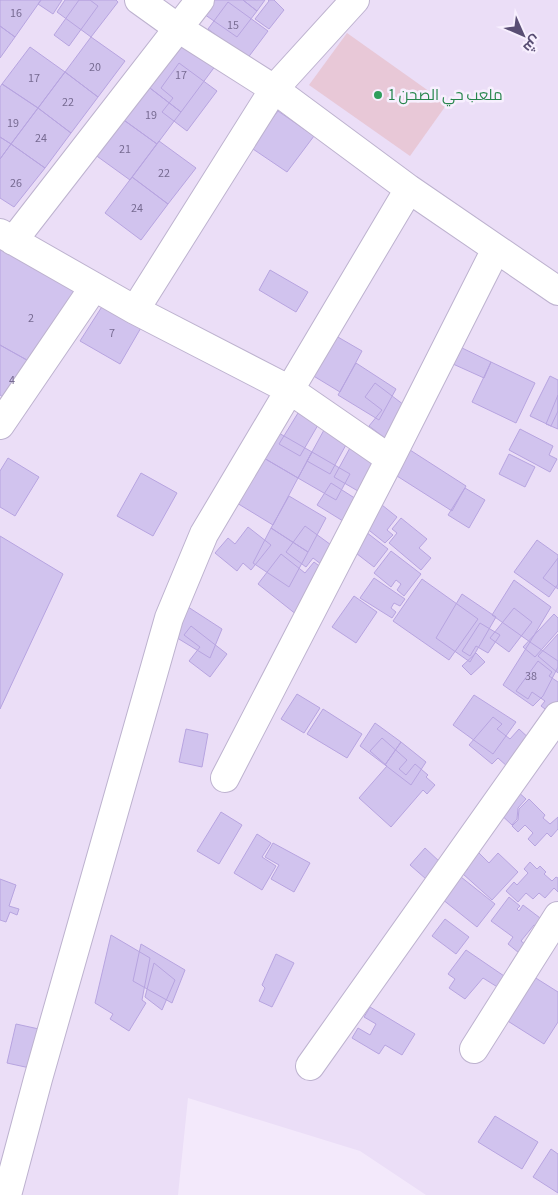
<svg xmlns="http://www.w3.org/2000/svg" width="558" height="1195" font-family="'Source Sans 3',Cairo,sans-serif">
  <rect width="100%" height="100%" fill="#f3e9fb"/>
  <path fill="#ebdef7" d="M0,0H558V1195H426L360,1151L188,1098L178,1195H0Z"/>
  <path fill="#e8c8d7" d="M347,33L447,104L410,156L309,85Z"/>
  <path fill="#d1c3ee" stroke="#b7a4e0" d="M0,0H41L15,37L0,26Z
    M41,0H62L53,14L38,4Z
    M65,0H116L118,2L91,37L57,12Z
    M79,0H90L98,6L69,46L54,35Z
    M210,0H243L257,11L237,37L201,12Z
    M243,0H265L257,11Z
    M268,0H274L284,10L269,29L255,19L269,1Z
    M228,2L268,31L247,59L208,29Z
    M0,26L15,37L0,58Z
    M91,37L125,61L98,97L65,72Z
    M181,39L216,65L181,112L146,85Z
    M30,47L65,72L38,108L2,84Z
    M179,63L217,91L187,131L162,112L173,98L161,88Z
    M65,72L98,97L71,133L38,108Z
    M2,84L38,108L11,144L0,137V87Z
    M146,85L181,112L157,144L121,118Z
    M38,108L71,133L45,168L11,144Z
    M278,111L314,136L287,172L250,147Z
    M121,118L157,144L130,180L94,154Z
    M0,137L11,144L0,159Z
    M159,141L196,168L168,204L132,177Z
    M11,144L45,168L14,207L0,198V159Z
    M132,177L168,204L141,240L105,213Z
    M0,249L78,290L34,364L0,345Z
    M270,270L308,292L296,312L259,290Z
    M103,305L142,326L120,364L80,341Z
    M324,329L362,351L340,392L302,369Z
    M0,345L34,364L11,402L0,395Z
    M460,347L491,362L484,378L453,364Z
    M491,362L535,383L516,423L472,402Z
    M356,363L396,389L379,420L338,395Z
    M550,376L558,380V411L551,426L530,416Z
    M375,383L408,408L385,438L369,426L382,410L365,397Z
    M558,395V429L546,424Z
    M298,413L318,425L300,456L279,444Z
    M270,428L312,452L298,478L257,454Z
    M520,429L553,446L549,455L557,459L550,472L509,450Z
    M324,430L347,443L330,474L307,461Z
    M351,446L381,463L363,494L334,477Z
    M410,450L466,486L452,511L397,476Z
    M312,452L350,474L336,500L298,478Z
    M257,454L298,478L273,525L232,500Z
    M509,454L535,467L525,487L499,474Z
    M8,458L39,477L15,516L0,507V471Z
    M141,473L177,493L153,536L117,516Z
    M331,483L364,504L351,526L317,505Z
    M465,488L485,500L469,528L448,515Z
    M289,496L326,518L308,552L271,528Z
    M382,505L397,517L387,530L393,535L385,543L365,527Z
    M401,518L427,539L419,548L431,558L421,570L389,543L397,533L392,529Z
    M305,526L338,550L326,568L313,558L306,567L286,552Z
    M248,527L271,545L251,570L243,563L237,571L215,553L228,538L235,544Z
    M271,528L308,552L289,587L253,563Z
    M366,532L388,549L374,567L352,550Z
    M0,536L63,574L0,709Z
    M537,540L558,555V584L549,597L514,572Z
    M391,551L421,574L404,596L397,590L401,584L396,580L391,587L374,573Z
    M281,554L305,573L314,562L322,568L297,615L258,584Z
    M558,558V589L543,578Z
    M374,578L405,599L400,606L394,603L391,608L396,612L392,618L360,598Z
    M422,579L478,619L449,660L393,621Z
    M514,580L551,607L530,642L492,615Z
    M462,594L496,617L470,662L436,638Z
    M354,596L377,612L356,643L332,627Z
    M185,605L222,629L210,658L174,636Z
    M514,608L532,622L509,652L490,638Z
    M554,614L558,618V631L535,657L523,647Z
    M480,623L500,635L488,653L476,646L470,656L462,651Z
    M191,626L227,654L210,677L189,661L200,647L184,635Z
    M558,634V673L538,656Z
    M530,642L558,661V667L543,696L533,706L503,685Z
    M476,653L485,662L471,675L462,666Z
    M538,661L552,672L549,676L558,682V705L552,714L541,706L545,701L532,692L528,699L516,691Z
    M297,694L320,708L304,733L281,719Z
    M474,695L516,722L493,754L453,725Z
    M323,709L362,734L347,758L307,734Z
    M493,717L502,724L497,729L510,739L519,729L532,741L509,768L498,758L492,764L469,745Z
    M375,723L401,742L385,765L360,746Z
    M186,729L208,734L202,767L179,762Z
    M382,738L407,760L399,769L406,775L415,764L428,775L426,777L435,785L427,794L423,790L391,827L359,798L387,766L370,751Z
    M401,742L426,762L411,785L385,765Z
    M516,790L526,799L518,808L517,819L512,825L497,811Z
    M529,799L545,815L543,818L550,824L558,817V829L551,837L547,833L535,846L528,839L533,833L525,825L518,832L512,826L518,820L519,809Z
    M221,812L242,825L219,864L197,851Z
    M257,834L271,843L262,857L276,866L262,890L234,873Z
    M273,843L310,863L294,892L271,879L279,865L265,857Z
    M425,848L441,863L426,879L410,865Z
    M477,851L489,863L498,853L518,872L492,900L463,874L468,869L463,866Z
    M530,862L537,869L540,866L546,872L544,874L552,881L556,877L558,878V892L554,888L545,898L539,893L533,899L526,893L518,902L506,891L514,882L517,885L528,873L524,869Z
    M461,877L495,904L477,927L442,899Z
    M0,879L16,885L9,906L19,909L17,915L10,912L6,922L0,920Z
    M509,897L520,906L517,909L519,911L523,905L548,924L543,931L534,925L521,941L531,949L524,957L508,944L513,937L491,921Z
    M445,919L469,937L456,954L432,936Z
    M111,935L150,958L142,1000L146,1003L129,1031L110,1019L113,1014L95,1003Z
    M141,944L185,970L172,1003L133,981Z
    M466,950L507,978L499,988L483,978L465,999L449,988L455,979L448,974Z
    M276,954L294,963L272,1007L259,1001L265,988L262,985Z
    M154,963L175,980L162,1010L145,997Z
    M531,975L558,992V1022L544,1044L503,1018Z
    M370,1007L415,1034L402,1055L385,1045L379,1054L352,1038L358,1028L370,1035L376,1024L364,1017Z
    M16,1024L48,1031L39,1070L7,1063Z
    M495,1116L538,1142L522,1169L478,1142Z
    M551,1149L558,1154V1193L533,1177Z"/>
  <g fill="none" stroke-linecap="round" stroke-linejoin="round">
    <g stroke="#bdb2cf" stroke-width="30">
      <path id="minor" d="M139,0L178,28L274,89L409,189L558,291
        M0,233L135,310L290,390L390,459
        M13,241L200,0
        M135,310L274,89L355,0
        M0,425L94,287
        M225,778L390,459L496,249
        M474,1049L558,916
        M310,1066L558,716
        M7,1195L38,1079L169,618L204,534L409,189"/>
    </g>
    <use href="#minor" stroke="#fff" stroke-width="28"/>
  </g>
  <circle fill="#2e9e5b" stroke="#f7effe" stroke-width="2" cx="378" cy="95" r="5"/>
  <g text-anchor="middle" stroke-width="5" stroke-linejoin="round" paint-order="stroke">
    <g font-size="12" fill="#776b92">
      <text x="16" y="17">16</text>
      <text x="233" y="29">15</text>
      <text x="95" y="71">20</text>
      <text x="181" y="79">17</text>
      <text x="34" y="82">17</text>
      <text x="68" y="106">22</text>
      <text x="151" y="119">19</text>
      <text x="13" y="127">19</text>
      <text x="41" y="142">24</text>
      <text x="125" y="153">21</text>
      <text x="164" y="177">22</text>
      <text x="16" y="187">26</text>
      <text x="137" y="212">24</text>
      <text x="31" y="322">2</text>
      <text x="112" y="337">7</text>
      <text x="12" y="384">4</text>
      <text x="531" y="680">38</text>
    </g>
    <g font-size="15" fill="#27864d" stroke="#f7effe" text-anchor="start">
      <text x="388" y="100">ملعب حي الصحن 1</text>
    </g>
  </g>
  <g transform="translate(523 35) rotate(135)" stroke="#f7effe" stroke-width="4" paint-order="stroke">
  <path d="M0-4L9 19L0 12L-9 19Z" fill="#594e74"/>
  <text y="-8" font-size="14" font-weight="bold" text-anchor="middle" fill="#594e74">ش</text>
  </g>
</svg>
